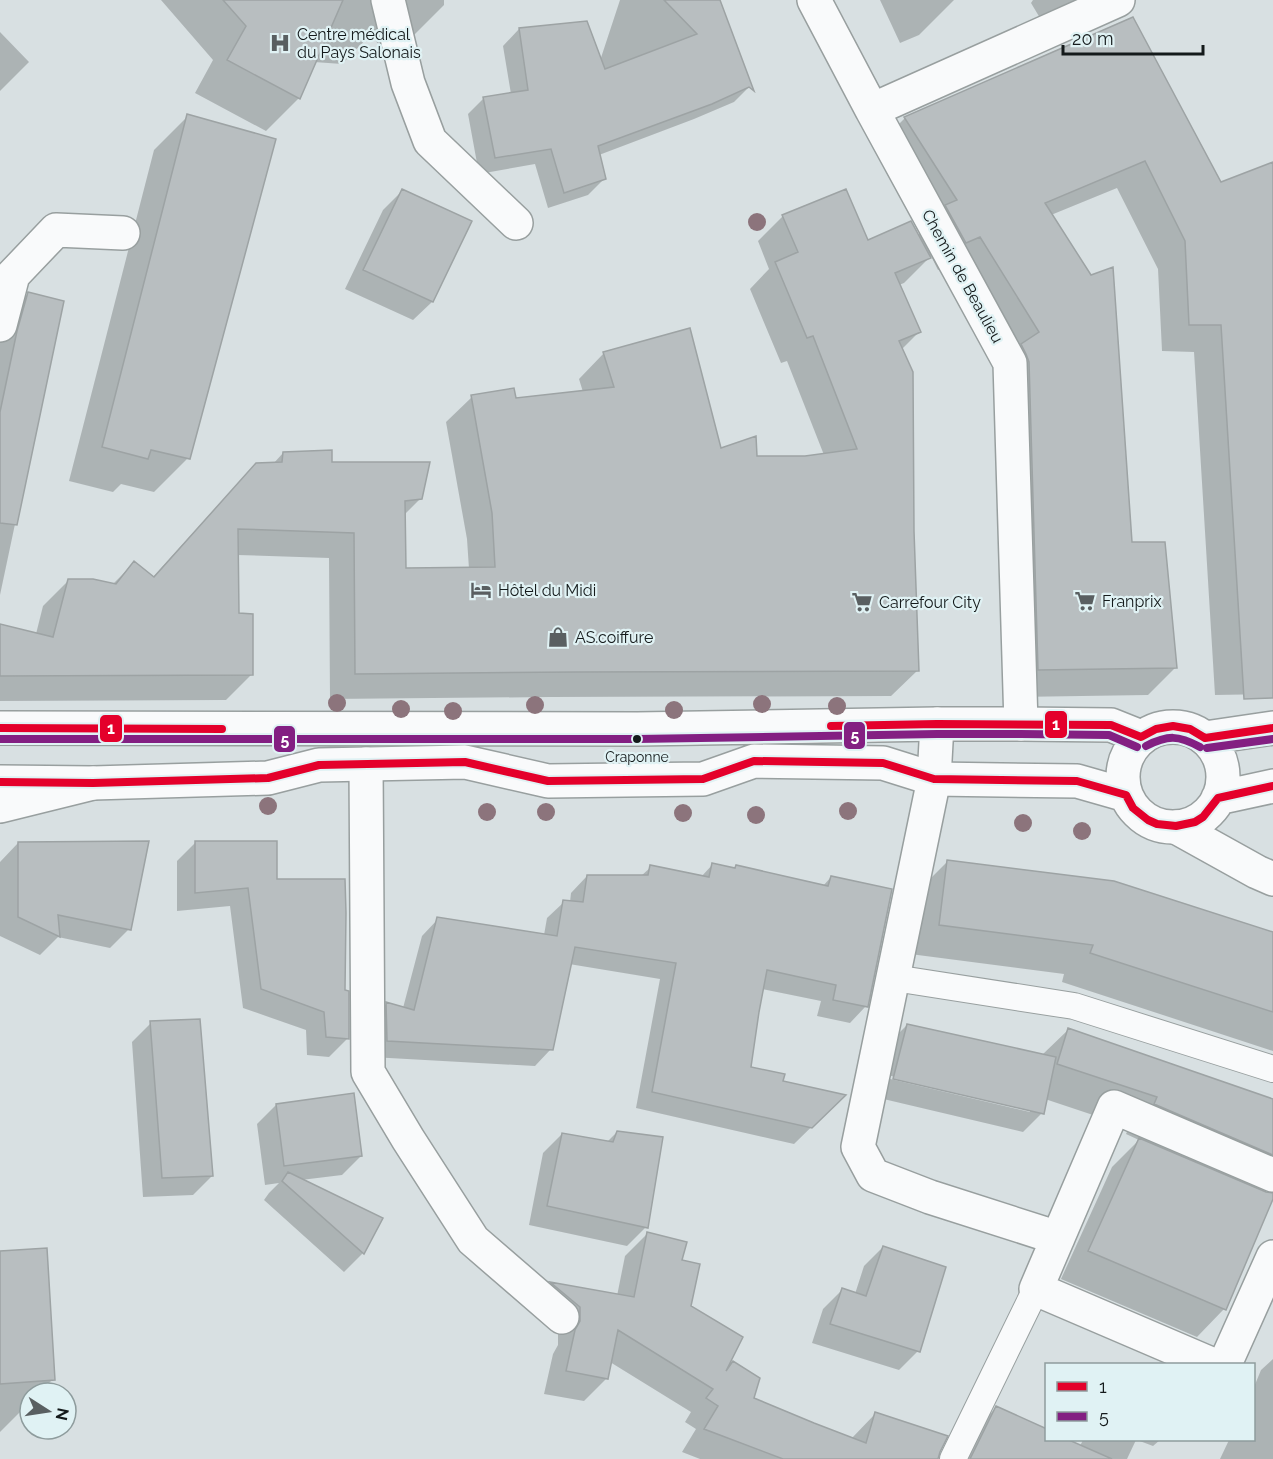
<svg xmlns="http://www.w3.org/2000/svg" width="1273" height="1459" font-family="Raleway,sans-serif">
  <rect width="100%" height="100%" fill="#d8e0e2"/>
  <path fill="#0003" fill-rule="evenodd" d="M161,0H444V5L411,38L377,43L374,31L342,64L314,62L299,98L266,131L195,93L213,60Z
    M620,0H718L750,86L734,102L694,119L599,155L605,178L588,195L548,208L535,164L479,174L468,114L484,98L511,94L503,46L519,29L593,82Z
    M880,0H954L919,35L900,43Z
    M1033,0H1078L1040,18L1031,3Z
    M0,32L29,62L0,91Z
    M1084,37V40L1220,184H1273V694L1215,695L1194,352L1162,351L1158,269L1117,188L1051,215L1131,543L1175,668L1148,695L1011,697L1010,357L952,264L938,270L931,256L904,283L899,285L920,331L901,350L912,531L917,671L891,696L550,697L330,699L329,558L237,555V614L252,674L226,700L0,701V626L36,634L43,606L69,580L113,584L134,563L152,578L231,491L257,465L273,464L283,453L330,464L421,498L404,515V570L469,569L467,539L446,422L472,397L515,400L583,392L579,379L604,353L720,450L755,458L805,457L824,455L787,361L781,363L750,289L769,269L758,241L783,216L868,242L917,236L928,225L878,145L905,118L1066,48L1070,44Z
    M188,116V458L154,492L121,484L113,492L69,481L154,150Z
    M402,191L432,302L413,320L345,289L383,210Z
    M28,294L62,302L0,595V330L3,319Z
    M196,842L276,880L344,991L348,1038L329,1057L307,1055L306,1030L243,1008L230,906L177,911V861Z
    M18,843L129,929L110,948L58,937L40,955L0,936V862Z
    M948,861L1273,933V1051L1062,982L1064,974L910,954L918,891Z
    M713,864L823,886L831,877L866,1006L850,1023L817,1016L821,1001L762,989L749,1068L782,1083L843,1096L794,1144L636,1108L660,979L569,964L551,1049L535,1066L371,1057V1020L387,1003L403,1008L422,936L438,919L544,935L547,918L564,902H570L571,893L587,876H641L651,867L701,877Z
    M151,1023L212,1176L193,1195L143,1197L132,1042Z
    M907,1025L1042,1055L1069,1029L1273,1101V1176L1258,1191L1273,1195L1224,1309L1197,1337L1061,1279L1112,1167L1139,1140L1126,1134L1129,1127L1045,1099L1042,1113L1023,1132L875,1097L888,1044ZM887,1075L1030,1109V1112L886,1078Z
    M276,1105L361,1156L342,1175L301,1180L381,1219L362,1254L344,1272L264,1200L269,1193L279,1183L265,1185L257,1124Z
    M617,1132L646,1227L627,1246L529,1225L543,1153L562,1134L607,1142Z
    M648,1233L680,1261L689,1307L725,1371L733,1363L753,1399L851,1439L875,1414L937,1459H700L682,1452L696,1429L685,1422L691,1412L610,1362L607,1378L584,1401L544,1394L553,1354L558,1345V1330L528,1306L550,1283L617,1296L625,1256Z
    M883,1247L918,1351L899,1370L812,1343L823,1309L842,1290L855,1294L864,1266Z
    M0,1252L53,1379L39,1393H30V1402L0,1432Z
    M1273,1359V1459H1220L1229,1440H1254V1387L1261,1370Z
    M996,1408L1046,1440H1066L1080,1446L1083,1440H1136L1127,1459H959L973,1431Z
    M1137,1440H1160L1153,1446Z"/>
  <path fill="#b8bec0" stroke="#9da3a4" stroke-width="1.5" d="M223,0H343L300,99L227,60L246,26Z
    M664,0H720L754,91L749,87L712,104L598,146L606,179L564,193L551,149L495,158L483,97L528,90L519,28L587,21L605,69L697,34Z
    M1133,17L1221,182L1273,162V698L1244,699L1221,325H1189L1185,241L1145,161L1045,203L1091,275L1113,267L1132,542H1165L1177,668L1038,670L1029,362L1026,354L1021,344L1039,332L980,237L966,243L945,205L957,200L904,117Z
    M187,114L276,139L190,459L151,450L148,459L102,447Z
    M402,189L472,221L433,302L363,270Z
    M846,189L868,240L911,221L931,258L895,273L921,332L899,341L913,372L914,531L919,671L576,672L355,674L354,533L238,529L239,613L253,614V675L0,676V624L53,637L68,579H93L116,584L134,561L154,577L256,463L282,462L283,452L332,450V462H430L422,499L405,501L406,568L495,567L492,513L471,395L514,388L516,398L614,387L603,352L690,328L721,448L756,436L757,456H805L857,449L813,336L807,338L775,262L798,252L782,215Z
    M28,292L64,301L17,525L0,523V412L17,331Z
    M149,841L131,930L58,915L60,937L18,917V842Z
    M195,841H277V879H345L346,913L345,990L349,991V1039L326,1037L324,1012L261,989L248,888L195,893Z
    M947,860L1114,881L1273,932V1012L1090,953L1093,945L939,925Z
    M712,863L735,868L736,865L828,886L831,876L892,889L868,1007L833,1000L836,985L767,970L759,1012L751,1067L785,1074L783,1081L846,1095L812,1128L652,1092L676,963L575,947L553,1050L387,1041L386,1002L414,1010L437,917L557,936L563,900L583,902L587,875H648L650,865L709,877Z
    M200,1019L213,1176L162,1178L150,1021Z
    M907,1024L1056,1057L1044,1114L893,1079Z
    M1068,1028L1273,1099V1155L1154,1104L1157,1097L1057,1064Z
    M354,1093L362,1156L284,1166L276,1104Z
    M617,1131L663,1137L648,1228L547,1206L562,1133L613,1142Z
    M1139,1138L1266,1192L1273,1193V1199L1226,1310L1088,1251Z
    M288,1172L383,1218L364,1254L282,1181Z
    M647,1232L687,1242L682,1260L700,1264L691,1306L743,1337L726,1371L733,1361L760,1378L754,1398L814,1423L866,1443L875,1412L948,1436L940,1452L938,1459H783L704,1429L718,1406L706,1398L713,1389L618,1330L608,1379L566,1371L575,1330L580,1321V1307L550,1282L634,1297Z
    M883,1246L946,1267L920,1352L830,1324L842,1288L866,1296Z
    M47,1248L55,1380L0,1384V1251Z
    M996,1406L1047,1429V1440H1069L1112,1459H970Z"/>
  <g fill="none" stroke-linecap="round" stroke-linejoin="round">
    <g stroke="#989f9f" stroke-width="28">
      <path id="service" d="M894,978L1074,1006L1273,1069
        M953,1459L1036,1289"/>
    </g>
    <g stroke="#989f9f" stroke-width="36">
      <path id="minor" d="M388,0L408,83L430,141L516,223
        M814,0L872,110
        M0,325L13,275L56,230L123,233
        M937,724L934,779L858,1147L873,1175L930,1197L1058,1238
        M1021,724L1010,363L872,110L1118,0
        M366,764L368,1072L408,1139L473,1240L562,1317
        M1176,827L1257,872L1273,879
        M1211,1364L1036,1289L1114,1107L1273,1175
        M1225,1364L1273,1257"/>
    </g>
    <g stroke="#989f9f" stroke-width="36">
      <path id="secondary" d="M1123 777a50 50 0 1 1 100 0a50 50 0 1 1-100 0Z
        M0,728L637,729L937,724H1021L1111,725L1141,737
        M1205,738L1273,728
        M0,782L93,783L268,778L319,765L465,762L548,781L703,779L754,761L883,763L934,779L1077,781L1126,795
        M1218,798L1273,786"/>
    </g>
    <g stroke="#989f9f" stroke-width="36">
      <path id="primary" d="M0,806L93,783"/>
    </g>
    <use href="#service" stroke="#f9fafb" stroke-width="26"/>
    <use href="#minor" stroke="#f9fafb" stroke-width="33"/>
    <use href="#secondary" stroke="#f9fafb" stroke-width="33"/>
    <use href="#primary" stroke="#f9fafb" stroke-width="33"/>
    <g stroke="#e0f2f4" stroke-width="12">
      <path id="bus-1" d="M831,726L937,724L1111,725L1141,737L1156,729L1173,726L1190,729L1205,738L1273,728
        M0,728L222,729
        M0,782L93,783L268,778L319,765L465,762L548,781L703,779L754,761L883,763L934,779L1077,781L1126,795L1133,808L1148,820L1157,824L1176,826L1195,822L1203,817L1218,798L1273,786"/>
    </g>
    <g stroke="#e0f2f4" stroke-width="12">
      <path id="bus-2" d="M0,739H637L937,734H1021L1109,735L1137,747
        M1146,746C1168,735 1178,735 1200,747
        M1207,748L1273,739"/>
    </g>
    <use href="#bus-1" stroke="#e4002b" stroke-width="8"/>
    <use href="#bus-2" stroke="#831f82" stroke-width="8"/>
  </g>
  <g fill="#8c747c">
    <circle cx="757" cy="222" r="9"/>
    <circle cx="337" cy="703" r="9"/>
    <circle cx="762" cy="704" r="9"/>
    <circle cx="535" cy="705" r="9"/>
    <circle cx="837" cy="706" r="9"/>
    <circle cx="401" cy="709" r="9"/>
    <circle cx="674" cy="710" r="9"/>
    <circle cx="453" cy="711" r="9"/>
    <circle cx="268" cy="806" r="9"/>
    <circle cx="848" cy="811" r="9"/>
    <circle cx="487" cy="812" r="9"/>
    <circle cx="546" cy="812" r="9"/>
    <circle cx="683" cy="813" r="9"/>
    <circle cx="756" cy="815" r="9"/>
    <circle cx="1023" cy="823" r="9"/>
    <circle cx="1082" cy="831" r="9"/>
  </g>
  <defs>
    <g id="hospital-bare" transform="scale(1.62)"><path d="M-5-5h3v3.5h4V-5h3V5h-3V1.5h-4V5h-3Z" fill="#595f61" stroke="#e0f2f4" stroke-width="2.5" paint-order="stroke"/></g>
    <g id="hotel-bare" transform="scale(1.62)"><path d="M-6-4.5h1.5V1H6V5H4.5V3h-9V5H-6ZM-4 0a1.8 1.8 0 1 1 3.6 0ZM.5 0V-2.5h3Q6-2.5 6 0Z" fill="#595f61" stroke="#e0f2f4" stroke-width="2.5" paint-order="stroke"/></g>
    <g id="supermarket-bare" transform="scale(1.62)"><path d="M-6-5.5h2.5l.6 2H6L4.5 2H-2.5L-4.4-4H-6ZM-1.5 3.2a1.3 1.3 0 1 0 .1 0ZM3 3.2a1.3 1.3 0 1 0 .1 0Z" fill="#595f61" stroke="#e0f2f4" stroke-width="2.5" paint-order="stroke"/></g>
    <g id="shop-bare" transform="scale(1.62)"><path d="M-5-2.5h2.3a2.7 3.5 0 0 1 5.4 0H5L5.5 6h-11ZM-1.5-2.5h3a1.5 2.3 0 0 0-3 0Z" fill="#595f61" stroke="#e0f2f4" stroke-width="2.5" paint-order="stroke"/></g>
  </defs>
  <g fill-rule="evenodd">
    <use href="#hospital-bare" x="280" y="43"/>
    <use href="#hotel-bare" x="481" y="590"/>
    <use href="#supermarket-bare" x="1085" y="601"/>
    <use href="#supermarket-bare" x="862" y="602"/>
    <use href="#shop-bare" x="558" y="637"/>
  </g>
  <circle fill="#141a1b" stroke="#e0f2f4" stroke-width="2" cx="637" cy="739" r="5"/>
  <g text-anchor="middle" stroke-width="4.5" stroke-linejoin="round" paint-order="stroke">
    <g font-size="14" fill="#141a1b" stroke="#e0f2f4">
      <text x="637" y="762">Craponne</text>
    </g>
    <g font-size="16" fill="#141a1b" stroke="#e0f2f4" text-anchor="start">
      <text x="297" y="40">Centre médical<tspan x="297" dy="18">du Pays Salonais</tspan></text>
      <text x="498" y="596">Hôtel du Midi</text>
      <text x="1102" y="607">Franprix</text>
      <text x="879" y="608">Carrefour City</text>
      <text x="575" y="643">AS.coiffure</text>
    </g>
    <g font-size="16" fill="#141a1b" stroke="#e0f2f4">
      <text transform="translate(963 276) rotate(61)" y="6">Chemin de Beaulieu</text>
    </g>
  </g>
  <g stroke="#e0f2f4" stroke-width="2">
    <rect x="1044" y="710" width="24" height="29" rx="6" fill="#e4002b"/>
    <rect x="99" y="714" width="24" height="29" rx="6" fill="#e4002b"/>
    <rect x="843" y="721" width="23" height="29" rx="6" fill="#831f82"/>
    <rect x="273" y="725" width="23" height="28" rx="6" fill="#831f82"/>
  </g>
  <g font-size="16" text-anchor="middle" font-weight="bold" fill="#fff">
    <text x="1056" y="730">1</text>
    <text x="111" y="734">1</text>
    <text x="855" y="741">5</text>
    <text x="285" y="745">5</text>
  </g>
  <rect x="1045" y="1363" width="210" height="78" fill="#e0f2f4" stroke="#8e9c9d" stroke-width="1.5"/>
  <rect x="1057" y="1382" width="30" height="9" fill="#e4002b" stroke="#8e9c9d" stroke-width="1.5"/>
  <text x="1099" y="1393" font-size="18" fill="#141a1b">1</text>
  <rect x="1057" y="1412" width="30" height="9" fill="#831f82" stroke="#8e9c9d" stroke-width="1.5"/>
  <text x="1099" y="1423" font-size="18" fill="#141a1b">5</text>
  <g transform="translate(48 1411) rotate(102)"><circle r="28" fill="#e0f2f4" stroke="#8e9c9d" stroke-width="1.5"/>
  <path d="M0-4.5L10 22L0 15L-10 22Z" fill="#595f61"/>
  <text y="-9" font-size="16" font-weight="bold" text-anchor="middle" fill="#141a1b">N</text>
  </g>
  <path d="M1063 45v9h140v-9" fill="none" stroke="#141a1b" stroke-width="3"/>
  <text x="1072" y="45" font-size="18" fill="#141a1b" stroke="#e0f2f4" stroke-width="4.5" paint-order="stroke">20 m</text>
</svg>
